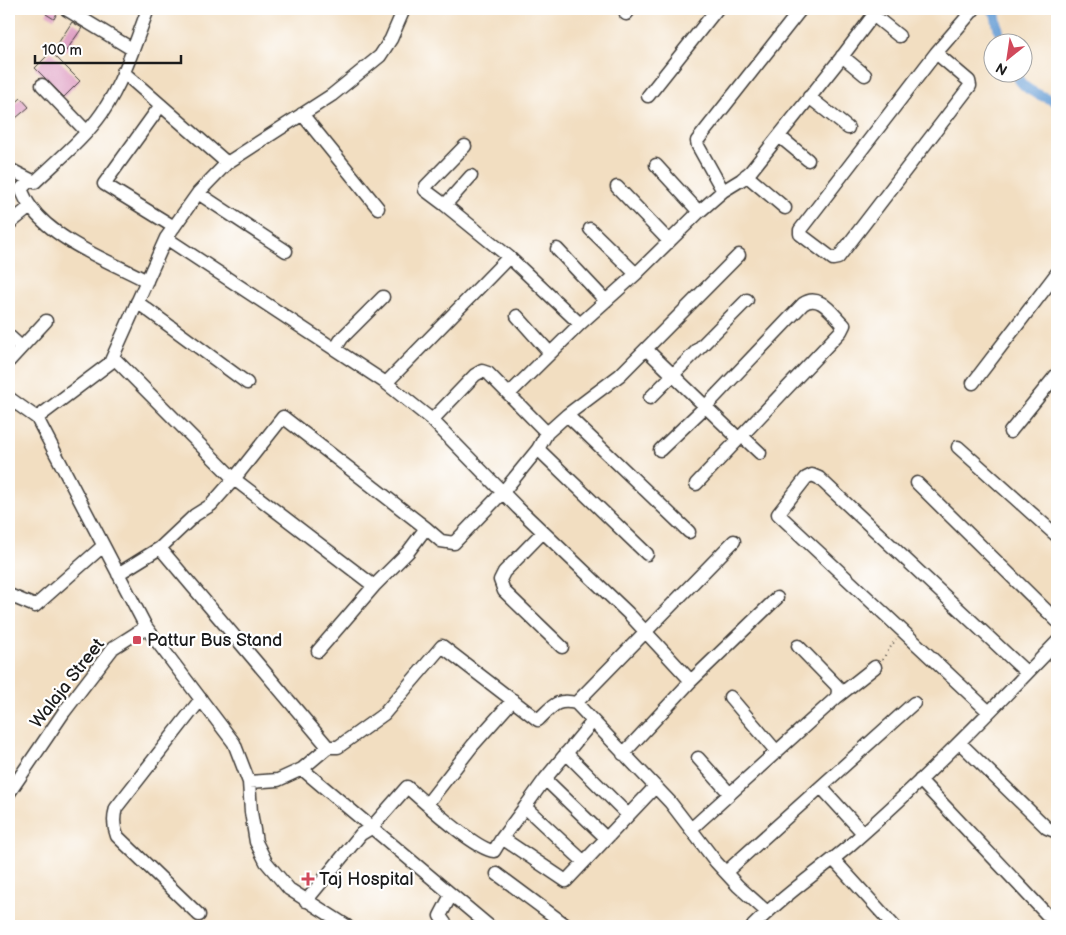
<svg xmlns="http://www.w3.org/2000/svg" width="1066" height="935" font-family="'Balsamiq Sans',sans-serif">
  <rect width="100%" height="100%" fill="#fff"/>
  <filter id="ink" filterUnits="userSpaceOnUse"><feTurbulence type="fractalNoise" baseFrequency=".02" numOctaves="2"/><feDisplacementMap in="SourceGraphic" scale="10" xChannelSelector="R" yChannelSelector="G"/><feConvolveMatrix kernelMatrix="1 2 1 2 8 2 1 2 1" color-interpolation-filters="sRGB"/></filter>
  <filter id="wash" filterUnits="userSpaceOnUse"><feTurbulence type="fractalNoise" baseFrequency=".0096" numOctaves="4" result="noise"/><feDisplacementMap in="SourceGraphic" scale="20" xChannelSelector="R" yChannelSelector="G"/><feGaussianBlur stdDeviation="1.12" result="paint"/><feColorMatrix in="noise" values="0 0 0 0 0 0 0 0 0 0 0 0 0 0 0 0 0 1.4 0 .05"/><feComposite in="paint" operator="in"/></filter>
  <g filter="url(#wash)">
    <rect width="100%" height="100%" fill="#f2dec1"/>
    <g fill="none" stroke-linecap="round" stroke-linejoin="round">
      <path stroke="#679ed4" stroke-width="10" d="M991,9L995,13L999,32L1004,42
        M1016,72C1019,90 1043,96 1057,102"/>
    </g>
    <g id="blocks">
      <path fill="#df9fc3" d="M49,9L58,11L54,19L46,14Z
        M72,22L82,28L66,51L57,45Z
        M51,52L80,81L64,97L35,68Z
        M9,82L16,89L9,96Z
        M21,98L29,107L16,118L9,109Z"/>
    </g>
  </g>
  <g filter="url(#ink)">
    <use href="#blocks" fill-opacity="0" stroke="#3c3935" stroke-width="1"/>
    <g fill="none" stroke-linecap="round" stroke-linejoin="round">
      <g stroke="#3c3935" stroke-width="15">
        <path id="minor" d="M66,9L132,49
          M626,14L630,9
          M873,15L899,36
          M936,53L969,81L970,86L838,258L833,259L800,234V230Z
          M936,53L974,9
          M842,56L865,75
          M123,72L227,163
          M42,85L87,132
          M648,96L717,9
          M809,97L848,128
          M161,105L104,184L174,227
          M302,114L378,208
          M779,136L808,160
          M656,165L699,212
          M9,169L35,182C58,160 84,139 102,113C123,82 135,44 148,9
          M746,175L785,208
          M471,176L445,205L509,257
          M30,180L21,189C24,195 26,201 30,206C53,240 111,262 147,281
          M617,187L669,241
          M723,191L698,146L697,141L801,9
          M198,193L286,251
          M445,205L425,190L426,186L465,146
          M9,224L30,207
          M590,229L636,274
          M166,238L386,383L509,257L580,324L636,274L699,212L723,191L741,180L751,171L841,58L878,9
          M557,249L606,301
          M137,302L247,383
          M517,316L550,353
          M9,336L21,347
          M335,349L342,338L383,297
          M646,349L739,439L743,437L760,453
          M113,357L234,479L283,417L426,528L408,552L374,586L318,651
          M9,361L46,321
          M386,383L432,420L475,375L482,371L488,373L547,433L567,415L689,532
          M973,383L1057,273
          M509,394L580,324
          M9,398L37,418L146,627L234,743L249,782L251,812L256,842L266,862L289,889L347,926
          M650,398L747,300
          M567,415L620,375L739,255
          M37,418L110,363L166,238L198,193L227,163L332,95L380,56L391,39L404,9
          M432,420L518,508L628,613L691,681L623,754
          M1010,432L1057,374
          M547,433L538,449L647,554
          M958,447L1057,536
          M660,450L705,407L803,304C820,292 833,315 844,325L841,331L696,484
          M917,483L1057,621
          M426,528L441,541L454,543L503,492L538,449
          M543,532L504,572L500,580L504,591L562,647
          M118,574L160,548
          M9,595L35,606L103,546
          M691,681L777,598
          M730,697L777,752
          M837,697L875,667
          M576,703L734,541
          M989,712L778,514L806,478L812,475L819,478L1027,673
          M593,721L545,779L606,838
          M960,743L1047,828L1057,832
          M328,747L160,548L195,515L211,505L234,479L374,586
          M566,753L628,815
          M698,758L730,794
          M302,769L489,926
          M920,780L1051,919
          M249,782L278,780L302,769L328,747H338L384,714L442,646L538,720C552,707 556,698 576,703L670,802L716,862L738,886L767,912
          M821,787L863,833
          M9,793L64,712L113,648L146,627
          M427,804L473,745L513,700
          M525,807L545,779
          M691,829L837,697L838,691L837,686L798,646
          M833,859L894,926
          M583,861L525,807L502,838L566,881L655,787
          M726,872L914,703
          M497,874L567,926
          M306,901L361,834L371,828L407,787C423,801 476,850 494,851L502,838
          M199,915L117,836C113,826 113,818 116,808L201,699
          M447,926L440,916L451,895
          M753,926C782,896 817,873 849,846C922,782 990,712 1057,642"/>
      </g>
      <path stroke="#3c3935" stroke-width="2" stroke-dasharray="1 4" stroke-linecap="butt" d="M882,660L896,639"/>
      <use href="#minor" stroke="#fff" stroke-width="12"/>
    </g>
  </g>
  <g fill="#d1495b" stroke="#fff" stroke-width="2">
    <rect x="132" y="635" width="10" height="10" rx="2.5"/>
    <path d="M305.5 871.5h5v5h5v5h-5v5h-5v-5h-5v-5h5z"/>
  </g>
  <g text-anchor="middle" stroke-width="4.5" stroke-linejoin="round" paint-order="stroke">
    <g font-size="18" fill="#1c1c1c" stroke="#fff" text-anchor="start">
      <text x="147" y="646">Pattur Bus Stand</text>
      <text x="319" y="885">Taj Hospital</text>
    </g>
    <g font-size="18" fill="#1c1c1c" stroke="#fff">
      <text transform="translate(67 683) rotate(-52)" y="6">Walaja Street</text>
    </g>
  </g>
  <rect width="1066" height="935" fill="none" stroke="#fff" stroke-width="30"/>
  <g transform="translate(1008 58) rotate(210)"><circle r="24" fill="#ffffff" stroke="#a4a4a4"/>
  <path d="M0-4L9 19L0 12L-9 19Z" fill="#d1495b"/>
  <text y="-8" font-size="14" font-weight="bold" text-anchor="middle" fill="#1c1c1c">N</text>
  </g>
  <path d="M35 55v8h146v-8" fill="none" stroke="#1c1c1c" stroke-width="2.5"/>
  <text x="42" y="55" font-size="15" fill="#1c1c1c" stroke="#ffffff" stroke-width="4" paint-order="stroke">100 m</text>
</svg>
